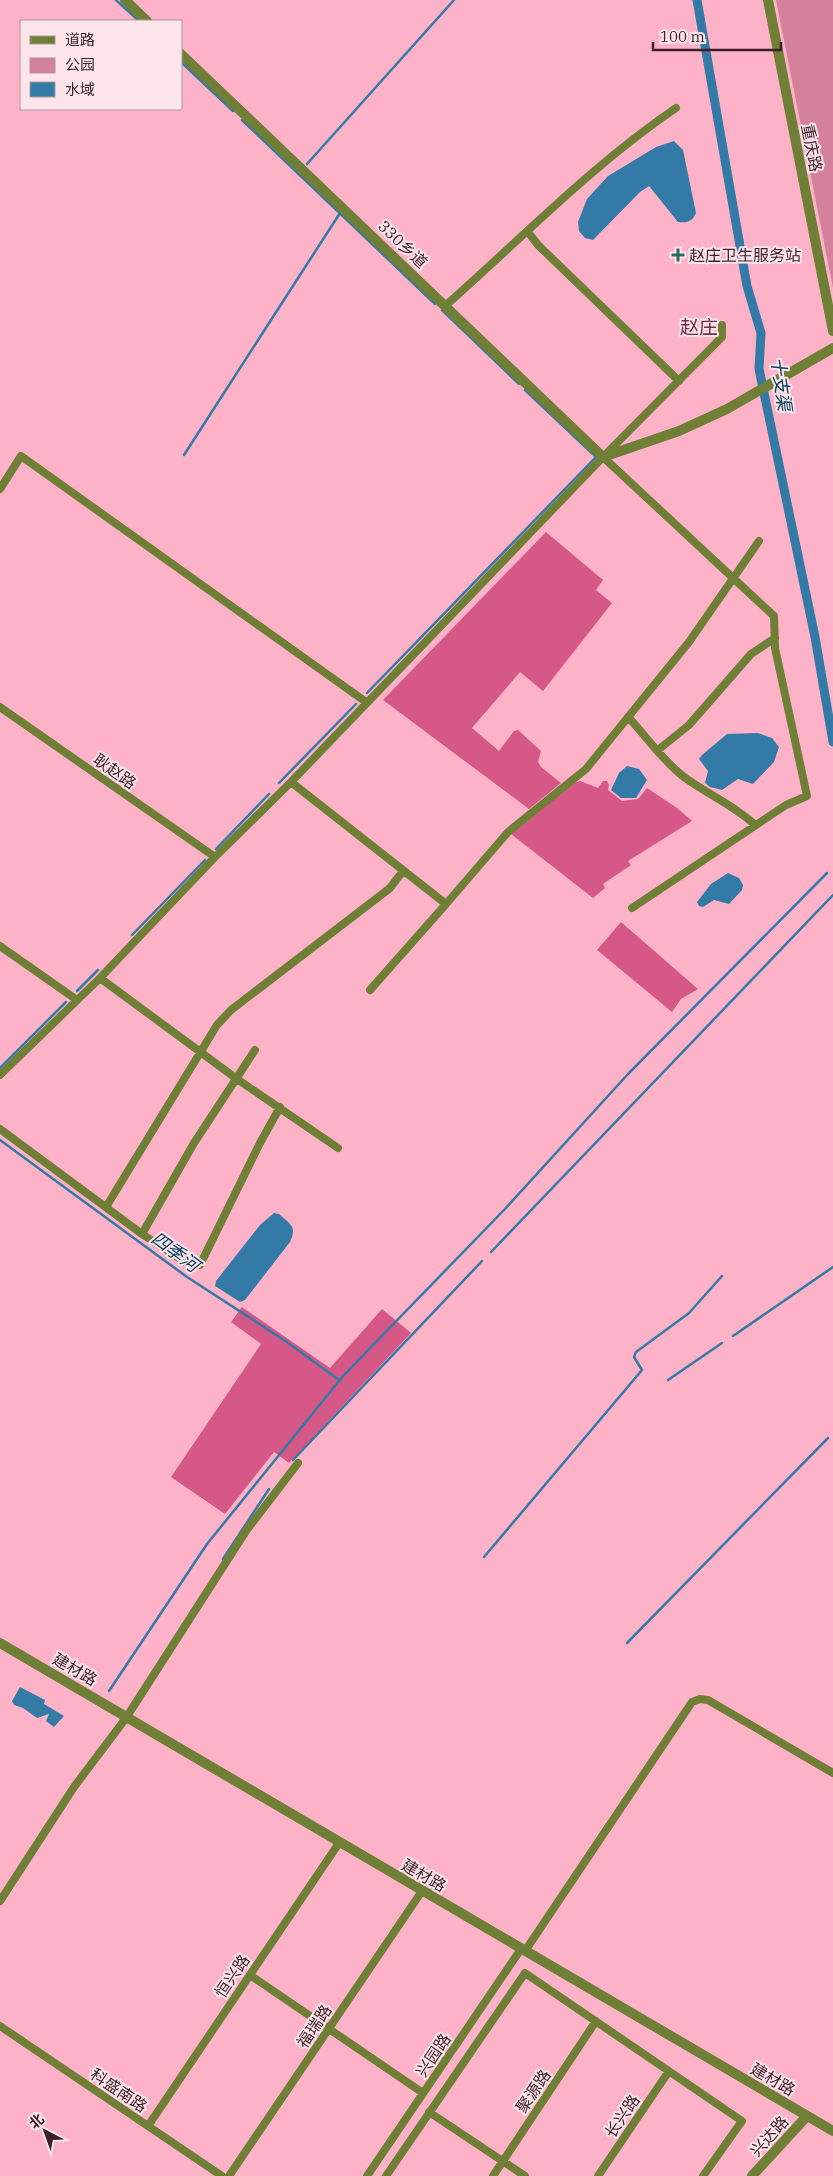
<svg xmlns="http://www.w3.org/2000/svg" width="833" height="2176" font-family="'IBM Plex Serif','Noto Sans SC',serif">
  <rect width="100%" height="100%" fill="#feb2c8"/>
  <path fill="#d4819b" d="M776,0H833V288Z"/>
  <path fill="#d55886" d="M546,532L603,580L596,590L612,603L543,691L520,672L472,728L499,751L514,731L518,730L541,751L538,762L541,767L561,783L529,809L383,700Z
    M580,781L598,788L603,781H607L609,785L608,790L622,801L638,799L647,788L677,808L692,821L628,861L631,865L603,884L605,888L593,898L511,834L573,783Z
    M621,922L698,989L681,999L672,1012L597,950Z
    M242,1307L330,1368L382,1309L411,1333L289,1463L274,1452L225,1514L171,1477L261,1344L231,1322Z"/>
  <path fill="#347aa6" d="M674,141L683,150L696,213C692,222 687,223 678,222L649,186L640,192L593,240L585,238L579,231L578,222L587,199L608,176L656,147Z
    M758,733L772,738L779,747L774,762L753,784L738,779L722,790L710,787L705,783L708,771L699,759L702,755L727,734Z
    M627,766L639,769L647,780L636,798H621L611,790L619,773Z
    M728,873L739,878L743,885L742,890L729,904L714,900L703,907L699,906L697,902L711,884Z
    M274,1213L279,1214C291,1225 297,1226 290,1242L245,1300L240,1302L215,1286L216,1281L260,1225Z
    M20,1687L45,1700L44,1704L64,1716L54,1727L46,1721L49,1714L37,1718L23,1708L14,1705L12,1701Z"/>
  <g fill="none" stroke-linecap="round" stroke-linejoin="round">
    <path stroke="#347aa6" stroke-width="2.5" d="M116,0L139,21
      M181,62L233,111
      M242,120L435,304
      M307,164L454,0
      M442,310L519,384
      M184,455L340,213
      M367,693L596,457L525,390
      M279,783L356,704
      M216,849L269,794
      M132,935L205,860
      M77,991L98,970
      M0,1068L66,1002
      M0,1140L187,1277L284,1340L339,1380
      M491,1252L833,895
      M733,1336L833,1267
      M668,1380L722,1343
      M293,1460L482,1261
      M484,1557L642,1370L634,1357L636,1352L689,1313L722,1276
      M223,1559L269,1489
      M627,1643L828,1438
      M109,1691L207,1544L343,1376L504,1210L628,1074L827,873"/>
    <path stroke="#347aa6" stroke-width="9" d="M697,0L747,286L761,333L759,369L815,637L833,742"/>
    <path stroke="#6f7f36" stroke-width="8" d="M528,232L538,245L679,381
      M445,306C521,239 592,165 676,108
      M603,457L774,616L775,648L807,796L786,805L632,908
      M0,489L21,456L366,702
      M0,707L215,857
      M628,717C646,736 663,761 684,777C707,794 734,805 755,825
      M658,750L689,725L751,654L775,638
      M291,782L446,904L508,832L586,769L689,642L759,541
      M0,946L77,1000
      M100,978L237,1079L338,1148
      M370,990L446,904
      M0,1075L100,978L215,857L291,782L603,457L722,337V325
      M0,1129L142,1234L188,1264L200,1265L260,1143L280,1107
      M106,1207L217,1025L231,1010L381,895L390,888L403,871
      M142,1234L194,1143L255,1050
      M0,1901L74,1787L126,1718L246,1531L298,1463
      M525,1951L692,1702L700,1699L708,1700L833,1773
      M250,1975L423,2093
      M0,2026L222,2176
      M429,2112L525,2176
      M148,2126L339,1843
      M229,2176L422,1891
      M367,2176L521,1949
      M386,2176L525,1973L742,2121L703,2176
      M493,2176L596,2021
      M598,2176L669,2071"/>
    <path stroke="#6f7f36" stroke-width="10" d="M125,0L147,21
      M768,0L833,331
      M181,54L603,457L679,431L727,409L833,348
      M0,1643L833,2131
      M752,2176L807,2116"/>
  </g>
  <path fill="#296e62" stroke="#fde5eb" stroke-width="2" d="M675.5 247.5h5v5h5v5h-5v5h-5v-5h-5v-5h5z"/>
  <g text-anchor="middle" stroke-width="4" stroke-linejoin="round" paint-order="stroke">
    <g font-size="16" fill="#3c1f28" stroke="#fde5eb">
      <text transform="translate(812 148) rotate(79)" y="6">重庆路</text>
      <text transform="translate(403 244) rotate(44)" y="6">330乡道</text>
      <text transform="translate(115 771) rotate(35)" y="6">耿赵路</text>
      <text transform="translate(75 1669) rotate(30)" y="6">建材路</text>
      <text transform="translate(424 1875) rotate(30)" y="6">建材路</text>
      <text transform="translate(232 1976) rotate(-56)" y="6">恒兴路</text>
      <text transform="translate(314 2026) rotate(-56)" y="6">福瑞路</text>
      <text transform="translate(433 2055) rotate(-56)" y="6">兴园路</text>
      <text transform="translate(773 2079) rotate(30)" y="6">建材路</text>
      <text transform="translate(119 2090) rotate(34)" y="6">科盛南路</text>
      <text transform="translate(533 2091) rotate(-56)" y="6">聚源路</text>
      <text transform="translate(622 2116) rotate(-56)" y="6">长兴路</text>
      <text transform="translate(769 2136) rotate(-48)" y="6">兴达路</text>
    </g>
    <g font-size="16" fill="#3c1f28" stroke="#fde5eb" text-anchor="start">
      <text x="689" y="261">赵庄卫生服务站</text>
    </g>
    <g font-size="18" font-style="italic" fill="#084262" stroke="#fde5eb">
      <text transform="translate(781 384) rotate(82)" y="6">十支渠</text>
      <text transform="translate(175 1252) rotate(36)" y="6">四季河</text>
    </g>
    <g font-size="19" fill="#6b2e43" stroke="#fde5eb">
      <text x="699" y="334">赵庄</text>
    </g>
  </g>
  <rect x="20" y="20" width="162" height="90" fill="#fde5eb" stroke="#b0969d"/>
  <rect x="30" y="36" width="25" height="8" fill="#6f7f36" stroke="#b0969d"/>
  <text x="65" y="45" font-size="15" fill="#3c1f28">道路</text>
  <rect x="30" y="58" width="25" height="15" fill="#d4819b" stroke="#b0969d"/>
  <text x="65" y="70" font-size="15" fill="#3c1f28">公园</text>
  <rect x="30" y="82" width="25" height="15" fill="#347aa6" stroke="#b0969d"/>
  <text x="65" y="95" font-size="15" fill="#3c1f28">水域</text>
  <g transform="translate(45 2131) rotate(319)" stroke="#fde5eb" stroke-width="4" paint-order="stroke">
  <path d="M0-4L9 19L0 12L-9 19Z" fill="#3c1f28"/>
  <text y="-8" font-size="14" font-weight="bold" text-anchor="middle" fill="#3c1f28">北</text>
  </g>
  <path d="M653 42v8h128v-8" fill="none" stroke="#3c1f28" stroke-width="2.5"/>
  <text x="660" y="42" font-size="15" fill="#3c1f28" stroke="#fde5eb" stroke-width="4" paint-order="stroke">100 m</text>
</svg>
